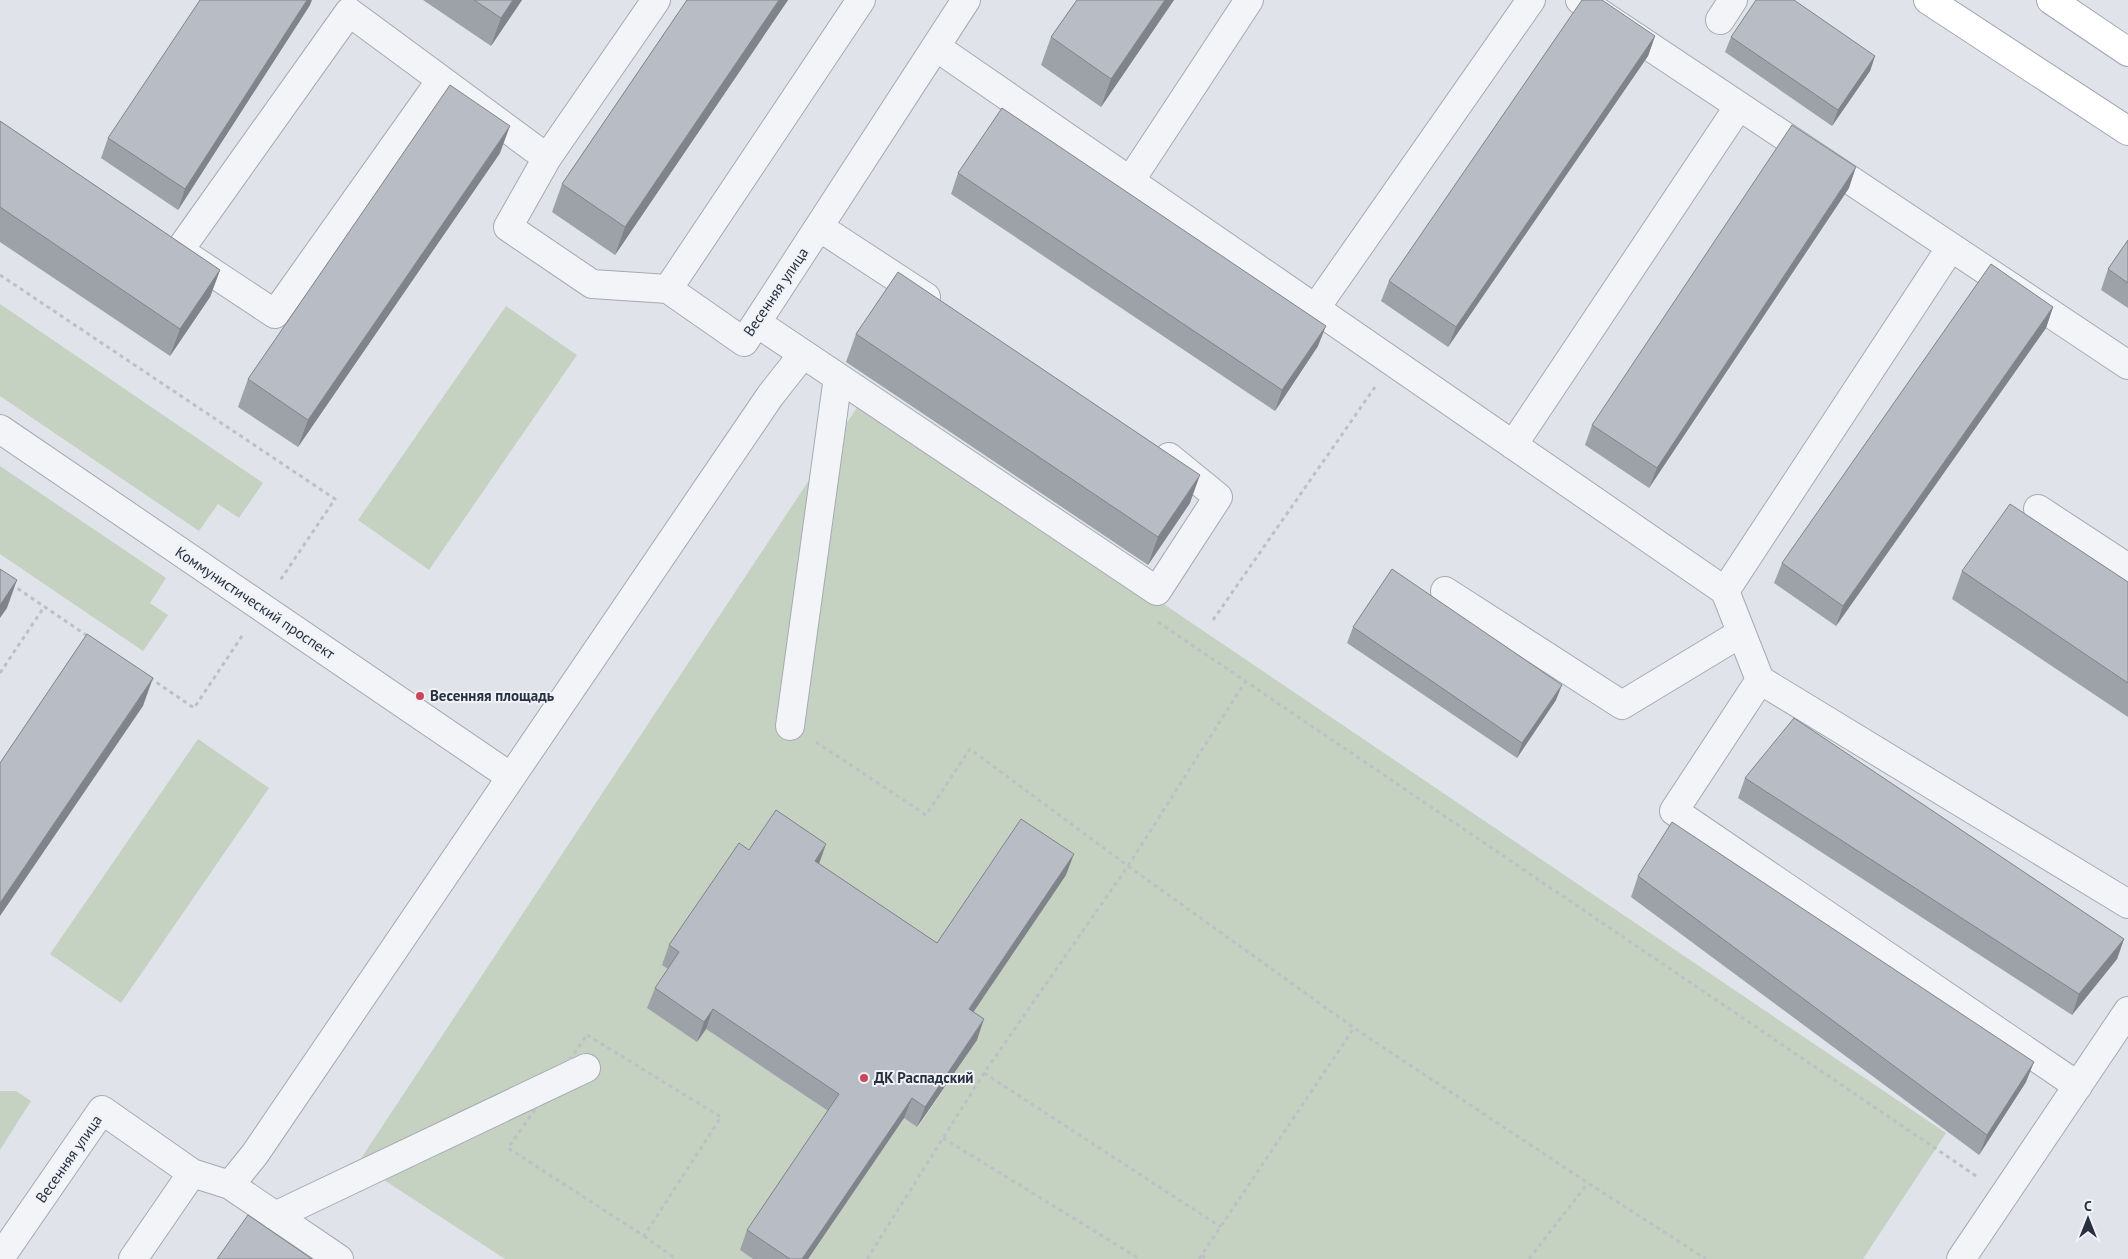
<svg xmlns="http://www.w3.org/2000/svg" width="2128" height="1259" font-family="'PT Sans',sans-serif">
  <rect width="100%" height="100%" fill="#e0e3e9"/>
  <path fill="#c5d2c1" d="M0,304L263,483L239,518L218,504L199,531L0,396Z
    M506,306L577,355L429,570L358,520Z
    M862,400L1946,1133L1863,1259H808L904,1118L918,1127L977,1040L929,963L672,972L697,1042L706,1029L832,1114L740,1250L753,1259H505L358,1163Z
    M0,466L166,578L150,603L168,615L143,651L0,554Z
    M198,739L269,788L121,1003L50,954Z
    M0,1091H16L31,1101L0,1150Z"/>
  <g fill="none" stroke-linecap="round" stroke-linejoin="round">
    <g stroke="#a5aab3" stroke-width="30">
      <path id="minor" d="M861,0L668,289L744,342L966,0
        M1580,0L2128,365
        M1720,20L1733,0
        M936,47L1725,591L1760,680L2128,904
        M547,158L508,227L592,284L668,289
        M1130,181L1249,0
        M819,227L926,297
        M179,251L349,12L547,158L656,0
        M186,255L275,314L441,80
        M1315,309L1531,0
        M757,323L1157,591L1218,497L1169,457
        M0,429L511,777
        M1513,445L1739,106
        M2038,509L2128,568
        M1445,591L1622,705L1741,633
        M1725,591L1951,247
        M1760,680L1674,811L2078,1086
        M790,726L838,377
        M192,1173L230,1185L339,1259
        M230,1185L255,1154L770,396L803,354
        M275,1216L586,1068
        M0,1258L102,1110L192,1173L133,1259
        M1961,1259L2128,1011"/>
    </g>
    <g stroke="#9fa7b4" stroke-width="30">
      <path id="major" d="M1928,0L2128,131
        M2051,0L2128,52"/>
    </g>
    <path stroke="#bdc1c7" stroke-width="3" stroke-dasharray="4 4" stroke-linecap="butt" d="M0,275L335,499L279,582
      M11,584L89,637
      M1213,620L1375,387
      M1158,622L1979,1178
      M0,673L44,607
      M150,678L194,708L244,633
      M816,742L926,815L970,749L1128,866L1354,1028L1588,1183L1706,1259
      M587,1035L721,1117L644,1236L508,1148Z
      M984,1073L1221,1227
      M943,1138L1140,1259
      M644,1236L676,1259
      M1202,1255L1207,1259
      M867,1259L984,1073L1128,866L1245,682
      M1199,1259L1354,1028
      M1529,1259L1588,1183"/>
    <use href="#minor" stroke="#f2f4f7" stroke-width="28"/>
    <use href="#major" stroke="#fff" stroke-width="28"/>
  </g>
  <path fill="#9da2a9" d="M423,0H522L491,46Z
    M687,0H788L615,255L552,212L562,184Z
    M1077,0H1174L1101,107L1041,65L1051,37Z
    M310,5L178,210L101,158L108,138Z
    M1655,36L1648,56L1448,347L1381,301L1389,281Z
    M1731,37L1875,56L1870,71L1832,126L1725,52Z
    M0,121L220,270L210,297L170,356L0,242Z
    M500,153L298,447L238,407L248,379Z
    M958,173L1318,346L1275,411L951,194Z
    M1849,188L1649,488L1585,445L1592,425Z
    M2128,240V308L2101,290L2108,269Z
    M2053,307L2046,328L1836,626L1774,583L1782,563Z
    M856,334L1190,503L1148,565L846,362Z
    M1962,571L2128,582V717L1952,599Z
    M1353,627L1556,700L1517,758L1347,643Z
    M1745,778L2124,939L2117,959L2072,1015L1738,798Z
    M749,850L819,864L937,943L1066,875L973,1012L977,1040L917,1127L904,1118L808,1259H753L740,1250L747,1230L828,1111L706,1029L697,1042L647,1008L655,988L668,969L662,965L669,945Z
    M1638,876L2026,1082L1979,1155L1631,897Z"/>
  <path fill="#80848a" d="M307,0H312L310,5L178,210L185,189Z
    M513,0H522L491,46L501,18Z
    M779,0H788L615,255L625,227Z
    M1165,0H1174L1101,107L1111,79Z
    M1655,36L1648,56L1448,347L1456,327Z
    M1875,56L1870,71L1832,126L1838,110Z
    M510,126L500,153L298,447L308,420Z
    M1856,167L1849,188L1649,488L1657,468Z
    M220,270L210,297L170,356L180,329Z
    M2053,307L2046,328L1836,626L1843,606Z
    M1326,326L1318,346L1275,411L1282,390Z
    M1200,475L1190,503L1148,565L1158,537Z
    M17,580L7,608L0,618V605Z
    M153,678L143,706L0,916V903Z
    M1562,685L1556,700L1517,758L1522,743Z
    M826,844L819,864L815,861Z
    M1074,854L1066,875L962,1029L969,1009Z
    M2124,939L2117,959L2072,1015L2079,994Z
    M713,1009L706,1029L697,1042L704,1022Z
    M984,1019L977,1040L917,1127L925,1107Z
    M2034,1062L2026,1082L1979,1155L1987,1135Z
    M912,1098L904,1118L808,1259H802Z"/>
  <path fill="#b7bcc5" stroke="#80848a" d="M200,0H307L185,189L108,138Z
    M474,0H513L501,18Z
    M687,0H779L625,227L562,184Z
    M1077,0H1165L1111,79L1051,37Z
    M1582,0H1602L1655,36L1456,327L1389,281Z
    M1756,0H1794L1875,56L1838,110L1731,37Z
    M450,85L510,126L308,420L248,379Z
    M1002,108L1326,326L1282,390L958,173Z
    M0,121L220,270L180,329L0,207Z
    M1792,125L1856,167L1657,468L1592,425Z
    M2128,240V283L2108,269Z
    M1991,264L2053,307L1843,606L1782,563Z
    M898,272L1200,475L1158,537L856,334Z
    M2010,504L2128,582V683L1962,571Z
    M0,569L17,580L0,605Z
    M1392,569L1562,685L1522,743L1353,627Z
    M87,634L153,678L0,903V763Z
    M1794,718L2124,939L2079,994L1745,778Z
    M776,810L826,844L815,861L937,943L1021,819L1074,854L969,1009L984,1019L925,1107L912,1098L802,1259H790L747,1230L839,1094L713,1009L704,1022L655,988L679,952L669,945L739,843L749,850Z
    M1672,822L2034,1062L1987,1135L1638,876Z
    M248,1215L312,1259H217Z"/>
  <g fill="#cd4556" stroke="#eff2f6" stroke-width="2">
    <circle cx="420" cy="696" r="5"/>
    <circle cx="864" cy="1078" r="5"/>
  </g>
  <g text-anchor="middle" stroke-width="4" stroke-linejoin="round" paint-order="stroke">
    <g font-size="15" fill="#283040" stroke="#eff2f6">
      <text transform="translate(776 292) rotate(-56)" y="5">Весенняя улица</text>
      <text transform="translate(255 603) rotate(34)" y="5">Коммунистический проспект</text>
      <text transform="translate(69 1159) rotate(-55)" y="5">Весенняя улица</text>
    </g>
    <g font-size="15" font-weight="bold" fill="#283040" stroke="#eff2f6" text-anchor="start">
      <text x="430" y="701">Весенняя площадь</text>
      <text x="874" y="1083">ДК Распадский</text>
    </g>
  </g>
  <g transform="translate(2088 1219)" stroke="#eff2f6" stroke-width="4" paint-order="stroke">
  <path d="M0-4L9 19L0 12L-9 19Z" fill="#283040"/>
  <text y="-8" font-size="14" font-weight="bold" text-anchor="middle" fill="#283040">С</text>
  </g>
</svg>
